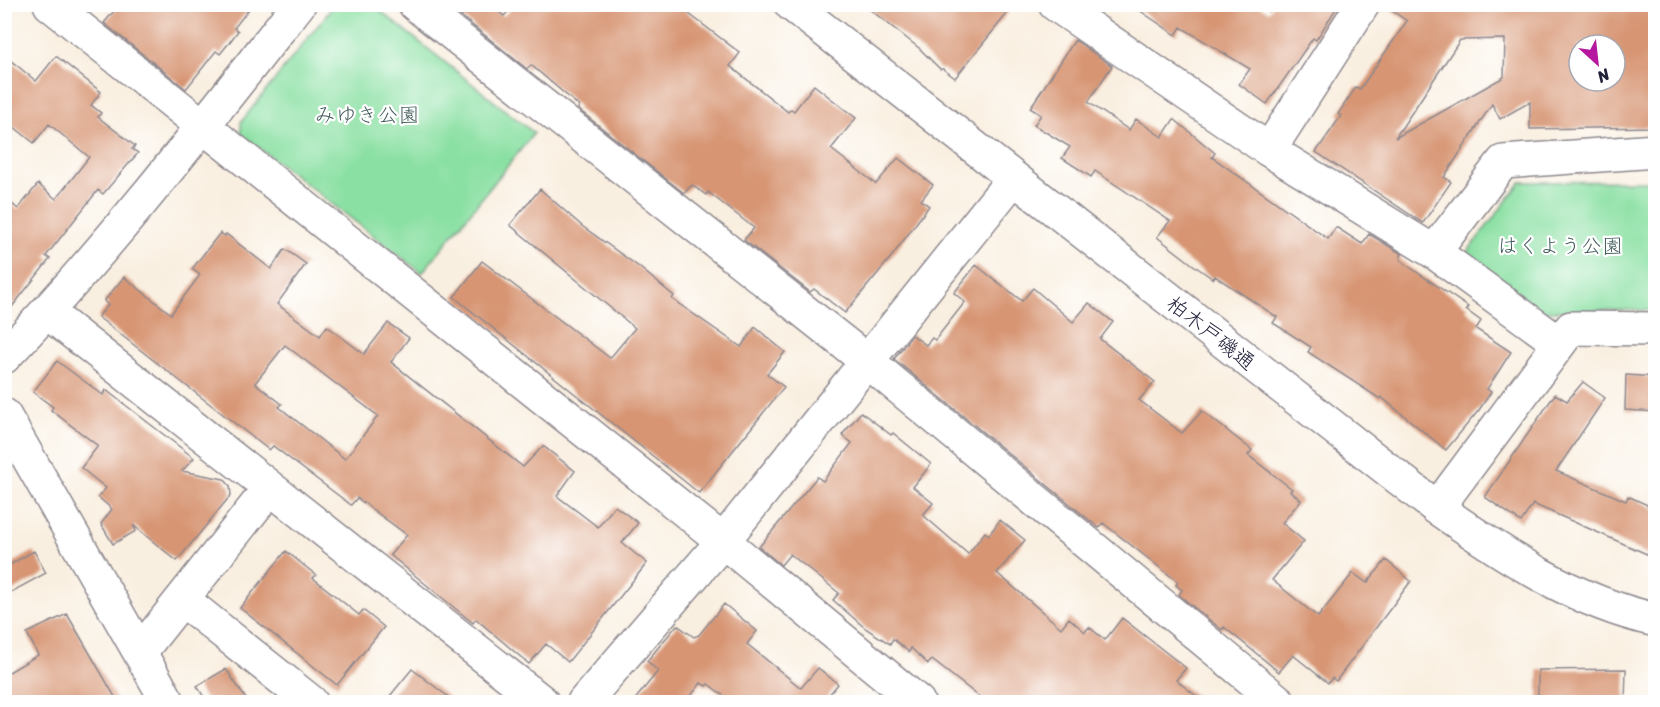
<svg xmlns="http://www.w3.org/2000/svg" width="1660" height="707" font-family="Sriracha,'Klee One',sans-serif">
  <rect width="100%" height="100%" fill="#fff"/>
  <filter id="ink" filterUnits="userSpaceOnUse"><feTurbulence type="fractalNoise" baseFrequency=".0167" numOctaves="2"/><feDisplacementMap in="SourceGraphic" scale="12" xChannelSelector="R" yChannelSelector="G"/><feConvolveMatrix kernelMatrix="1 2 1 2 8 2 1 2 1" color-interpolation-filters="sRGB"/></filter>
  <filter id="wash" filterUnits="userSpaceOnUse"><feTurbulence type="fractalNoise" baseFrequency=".008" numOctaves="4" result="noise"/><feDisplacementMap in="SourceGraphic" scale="24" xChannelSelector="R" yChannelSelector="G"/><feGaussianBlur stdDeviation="1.35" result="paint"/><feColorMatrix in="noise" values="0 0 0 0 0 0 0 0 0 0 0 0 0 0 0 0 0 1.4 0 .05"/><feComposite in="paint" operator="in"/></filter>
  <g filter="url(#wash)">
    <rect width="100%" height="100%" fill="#f9efe0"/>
    <path fill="#8ae0a3" stroke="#56816f" stroke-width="1.5" d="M335,4L373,5L534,133L422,273L241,134V122Z
      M1655,181V310L1537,311L1464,256L1521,182Z"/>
    <g id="blocks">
      <path fill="#d79573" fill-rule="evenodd" d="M120,4H253L234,28L238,31L229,43L220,54L216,51L186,89L104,23Z
        M446,4H489L504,16L515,4H676L740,53L730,66L788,112L791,109L794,111L814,85L843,108L856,118L831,149L876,184L898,158L933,185L921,200L929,206L892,256L845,313L814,289L810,292L744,240L754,228L708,192L706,195L692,185L684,193L578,109L579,106L531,65L527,69Z
        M863,4H1015L955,78L943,69H940L919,48Z
        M1130,4H1256L1269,12L1274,4H1339L1316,40L1313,38L1267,104L1239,84L1250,69L1181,27L1176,35Z
        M1382,4L1656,5V127L1530,129V102L1500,119L1492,104L1444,177L1451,182L1423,223L1316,152L1341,116L1338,114L1356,87L1360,89L1407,21ZM1505,39L1504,77L1395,138L1460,40ZM1579,45H1615V81H1579Z
        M1075,40L1112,66L1088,102L1129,130L1136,119L1162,137L1174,119L1215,153L1212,157L1328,239L1336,227L1362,244L1369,234L1402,254L1400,259L1408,266L1468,307L1466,310L1481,321L1476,329L1511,352L1487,389L1491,392L1479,410L1446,450L1381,397L1380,399L1308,352L1311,347L1273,323L1277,317L1215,276L1213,279L1192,264L1157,237L1170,221L1095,171L1091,177L1062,158L1070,147L1034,125L1041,115L1030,108Z
        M4,55L36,81L56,56L101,92L91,105L101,113L98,117L135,146L132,149L138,153L103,194L98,190L46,256L50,259L4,317V197L18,209L38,184L56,199L89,157L49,124L34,143L4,119Z
        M540,189L582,226L639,267L674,296L672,299L741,347L755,327L785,352L767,374L784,387L699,493L454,297L482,261L610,358L635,328L510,225Z
        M220,233L225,236L226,234L271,269L285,249L306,264L277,304L320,336L327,326L364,354L388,323L409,338L391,362L523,467L543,446L575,471L557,496L598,527L615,506L638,523L622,543L647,563L568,662L546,644L529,664L476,619L473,623L390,555L407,535L357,498L351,505L273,446L269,450L98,317L108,305L104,301L124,277L171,314L200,275L192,269ZM285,345L378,416L345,459L279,407L282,404L255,383Z
        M976,265L1022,301L1033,288L1073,322L1089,303L1113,322L1100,339L1155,382L1139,400L1182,433L1202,411L1252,450L1248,455L1292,489L1290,491L1301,500L1282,523L1304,541L1272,580L1318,617L1353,573L1367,583L1386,560L1411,581L1336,681L1332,678L1328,683L1293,655L1279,672L1224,627L1222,630L1179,595L1182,590L1176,585L1178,582L1103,523L1099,528L894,359L912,335L926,345L932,338L935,340L965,302L954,293Z
        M57,361L103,395L106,390L194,458L182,471L224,479L230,486L231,495L177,561L133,525L136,531L113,544L101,524L112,509L98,497L106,488L81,468L98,446L51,410L53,407L33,392Z
        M1626,375L1656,377V412L1625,410Z
        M1583,382L1605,398L1556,471L1626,501L1628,496L1656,509V558L1533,504L1521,522L1485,497L1555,394L1567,401Z
        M861,412L891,435L893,433L931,464L913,487L933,503L923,515L968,554L985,532L989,535L1000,520L1025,540L997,573L1061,628L1069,618L1085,632L1089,627L1105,640L1122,618L1186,668L1176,680L1204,702H986L932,660L928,664L911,648L909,652L893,639L890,644L865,628L833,600L839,593L790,554L781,565L759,547L817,477L823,481L852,443L842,435Z
        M34,551L46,573L4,596V568Z
        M286,551L316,575L313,578L359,615L363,610L384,627L337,685L240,608Z
        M724,604L757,631L747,644L801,688L818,668L838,684L823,702H732L708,684L706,686L701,683L686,702H633L658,671L647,661L677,625L694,637L699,635Z
        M67,614L118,702H4V675L38,655L27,633Z
        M226,669L248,702H207L197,686Z
        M412,669L455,702H385Z
        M1626,669L1625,702H1538V670Z"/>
    </g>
  </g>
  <g filter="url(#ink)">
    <use href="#blocks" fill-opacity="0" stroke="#8e888e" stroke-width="1.5"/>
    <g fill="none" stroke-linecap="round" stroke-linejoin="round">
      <g stroke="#8e888e" stroke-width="36">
        <path id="minor" d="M50,4L723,541L918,702
          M415,4L867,361L1279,702
          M1055,4L1269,150L1434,252L1559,343
          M1269,150L1363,4
          M1434,252L1503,162L1656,151
          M47,312L542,702
          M4,357C110,247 204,125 299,4
          M1437,508L1571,328L1656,329
          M183,600L311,702
          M140,652L270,488"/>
      </g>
      <g stroke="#8e888e" stroke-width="36">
        <path id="tertiary" d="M791,4L1437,508C1504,555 1574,602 1656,620
          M4,415L168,702
          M584,702L723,541L1013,179"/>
      </g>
      <use href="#minor" stroke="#fff" stroke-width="33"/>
      <use href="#tertiary" stroke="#fff" stroke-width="33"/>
    </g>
  </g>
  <g text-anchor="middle" stroke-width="4.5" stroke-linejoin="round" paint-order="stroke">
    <g font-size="21" fill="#415b5a" stroke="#fff">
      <text x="367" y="122">みゆき公園</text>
      <text x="1560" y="253">はくよう公園</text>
    </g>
    <g font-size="21" fill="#22223b" stroke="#fff">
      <text transform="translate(1211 333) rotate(38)" y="7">柏木戸磯通</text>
    </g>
  </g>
  <rect width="1660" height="707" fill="none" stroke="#fff" stroke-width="24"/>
  <g transform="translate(1597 63) rotate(153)"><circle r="28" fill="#ffffff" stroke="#a7a7b1" stroke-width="1.5"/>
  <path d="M0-4.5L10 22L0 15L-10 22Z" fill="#b5179e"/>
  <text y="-9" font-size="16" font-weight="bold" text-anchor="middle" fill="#22223b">N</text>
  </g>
</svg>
